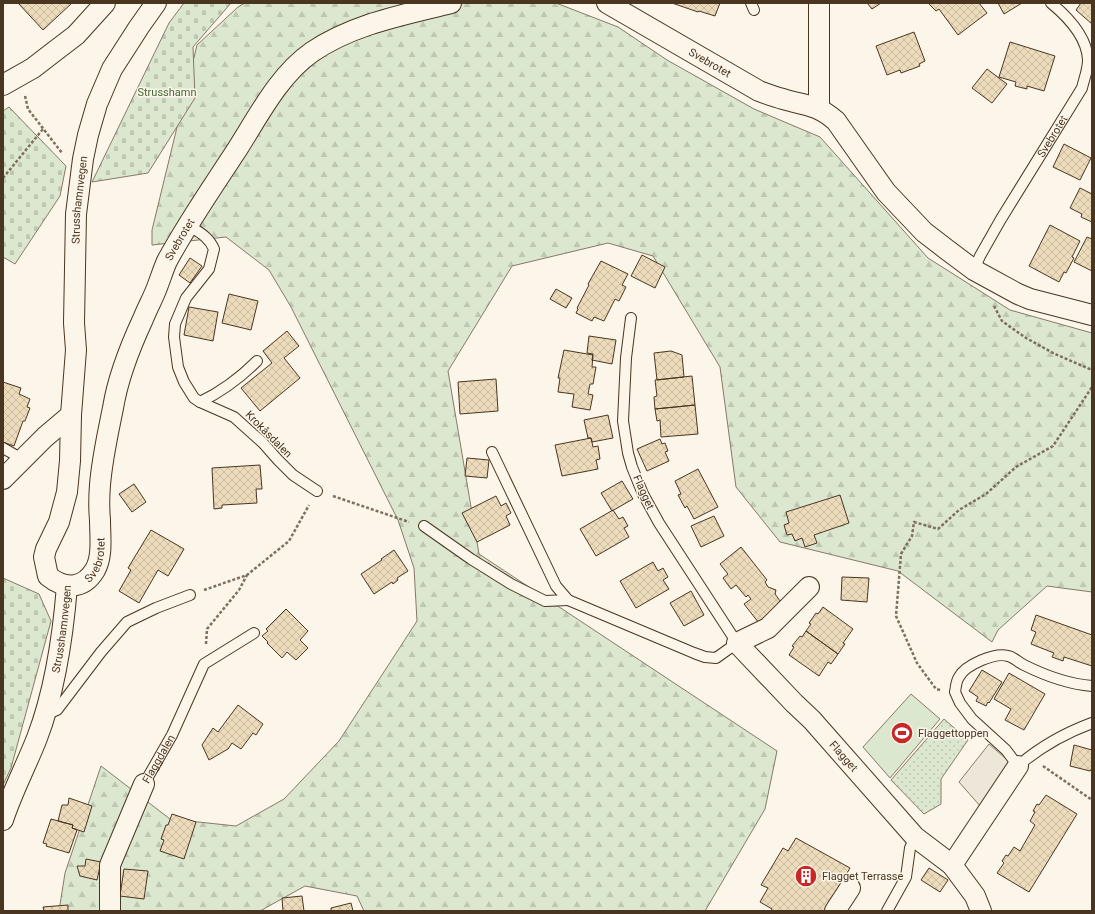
<svg xmlns="http://www.w3.org/2000/svg" width="1095" height="914" font-family="Roboto,sans-serif">
  <defs>
    <pattern id="green-dots" width="8" height="8" patternUnits="userSpaceOnUse"><rect width="8" height="8" fill="#dce7d0"/><path d="M2 2h.1M6 6h.1" fill="none" stroke="#bec7b2" stroke-width="1.8" stroke-linecap="round"/></pattern>
    <pattern id="forest-firs" width="22" height="20" patternUnits="userSpaceOnUse"><rect width="22" height="20" fill="#dce7d0"/><path d="M5 1l3.5 6h-7zM16 11l3.5 6h-7z" fill="#bec7b2"/></pattern>
    <pattern id="cemetery-stones" width="16" height="16" patternUnits="userSpaceOnUse"><rect width="16" height="16" fill="#dce7d0"/><path d="M2 7V4a2 2 0 0 1 4 0v3zM10 15v-3a2 2 0 0 1 4 0v3z" fill="#bec7b2"/></pattern>
    <pattern id="building-cross-hatch" width="8" height="8" patternUnits="userSpaceOnUse"><rect width="8" height="8" fill="#ecdcbc"/><path d="M0 0l8 8M0 8l8-8" fill="none" stroke="#ccbda1"/></pattern>
  </defs>
  <rect width="100%" height="100%" fill="#fbf6e9"/>
  <path fill="url(#green-dots)" stroke="#887966" d="M944,719L968,740L941,779V804L924,814L891,780Z"/>
  <path fill="url(#forest-firs)" stroke="#887966" d="M245,3H556L618,27L667,60L754,109L820,137L928,258L1010,310L1092,333V592L1047,586L998,630L992,642L898,571L780,542L736,487L720,367L653,256L608,243L512,266L448,371L479,554L777,751L765,809L705,911H364L357,896L305,886L260,911H59L65,873L101,766L170,819L236,826L284,799L339,741L417,621L414,568L398,520L291,307L269,270L226,237L152,245V230L197,45L238,7Z"/>
  <path fill="url(#cemetery-stones)" stroke="#887966" d="M184,3H231L193,47L195,98L148,173L92,182L169,23Z
    M9,107L66,166L60,196L15,264L3,257V111Z
    M3,578L39,594L51,621L11,768L3,785Z"/>
  <path fill="#dce7d0" stroke="#887966" d="M911,694L940,719L890,778L863,747Z"/>
  <path fill="#ede7d9" stroke="#887966" d="M989,744L1013,765L981,807L959,782Z"/>
  <path fill="url(#building-cross-hatch)" stroke="#4a3520" d="M18,3H72L43,30Z
    M672,3H720L715,16L699,11L698,12Z
    M867,3H881L872,9Z
    M928,3H979L987,13L958,35L939,9L936,11Z
    M998,3H1022L1004,14Z
    M1081,3H1092V24L1076,10Z
    M914,32L925,61L919,64L920,66L901,73L900,70L887,75L876,46Z
    M1010,42L1055,56L1044,91L1027,86V89L1015,86L1016,82L999,77Z
    M987,69L1007,84L992,103L972,88Z
    M1064,144L1091,158L1080,180L1053,167Z
    M1080,188L1092,194V222L1081,217L1082,214L1070,208Z
    M1050,225L1080,241L1072,257L1074,258L1066,273L1064,272L1059,282L1029,266Z
    M1087,237L1092,239V271L1074,262Z
    M642,255L665,267L655,288L631,276Z
    M190,258L202,266L190,283L179,275Z
    M601,261L628,274L622,285L626,287L619,301L615,299L604,321L594,317L592,321L576,313L578,309L577,308L589,285L588,284Z
    M556,289L572,298L566,308L550,299Z
    M229,294L258,301L251,330L222,323Z
    M189,307L218,312L213,341L184,335Z
    M287,331L299,346L284,358L300,378L260,411L241,388L272,363L263,351Z
    M589,336L616,340L612,364L592,360L593,354L587,353Z
    M564,350L593,355L592,367H596L593,384H590L588,394L593,395L590,410L572,407L574,394L558,392L560,378H558Z
    M671,351L682,355L684,377L657,380L654,353Z
    M692,376L695,405L655,409L654,397L657,396L655,380Z
    M496,379L498,411L460,414L458,382Z
    M3,382L21,388L19,394L30,399L27,407L30,408L25,421H23L14,446L3,442Z
    M695,405L698,434L661,437L660,420L657,421L655,409Z
    M608,415L613,438L592,442L591,438H588L584,420Z
    M591,438L593,447L598,446L600,459L596,460L598,469L562,476L555,445Z
    M660,439L662,444L665,443L668,451L665,452L669,461L647,471L637,449Z
    M467,458L489,460L487,478L465,476Z
    M260,465L262,489H256L257,503L222,505V508L214,509L212,468Z
    M698,469L718,507L694,519L687,506L685,508L678,495L681,494L675,481Z
    M622,481L633,499L612,511L601,493Z
    M134,484L146,502L132,512L119,494Z
    M840,495L849,523L814,535L817,543L805,547L802,538L795,541L792,534L787,535L784,525L789,523L786,512Z
    M496,496L501,506L506,503L511,513L506,516L510,525L477,542L462,513Z
    M613,510L619,519L623,517L628,526L624,528L629,537L596,556L580,529Z
    M714,516L724,536L701,547L691,526Z
    M151,530L184,549L168,576L158,570L139,603L119,591L131,570L128,568Z
    M741,547L767,580L765,582L768,587L776,590L775,594L783,605L759,623L744,604L751,599L748,595L746,597L736,585L731,589L723,578L728,574L720,564Z
    M394,550L408,571L397,578L398,580L393,584L392,582L374,594L361,574L382,560L381,559Z
    M653,562L658,571L663,568L668,577L663,580L669,589L636,608L620,581Z
    M842,577L869,578L867,602L841,600Z
    M691,591L704,615L684,626L670,603Z
    M823,607L853,629L843,643L845,644L838,654L806,631L811,624L809,623L816,613L818,614Z
    M286,609L308,631L300,640L308,648L296,660L287,652L282,658L267,643L268,642L262,636L268,631L266,629Z
    M1036,615L1092,635V666L1064,657L1063,661L1052,657L1054,653L1031,644L1036,632L1031,630Z
    M806,631L838,654L831,664L828,662L819,676L789,655L794,647L792,646L800,636L802,637Z
    M982,670L1002,682L989,703L988,702L986,706L976,701L978,697L969,691Z
    M1009,673L1045,694L1024,730L1005,720L1011,709L994,699Z
    M238,705L263,724L256,735L253,733L241,749L232,743L228,749L209,760L202,745L213,728L218,732Z
    M1074,745L1092,750V768L1090,771L1070,766Z
    M1046,795L1077,814L1029,892L997,873L1004,863L1002,861L1006,855L1008,856L1014,847L1020,851L1035,825L1030,821L1035,812L1033,811L1037,804L1039,805Z
    M69,798L92,806L84,832L72,828L73,825L58,821L62,805H68Z
    M172,814L196,822L184,859L160,851L164,840L161,839L166,825H168Z
    M51,819L73,825L72,828L77,830L69,853L46,846L47,844L43,843Z
    M796,838L850,868L825,911H771L772,909L760,902L768,888L761,885L783,848L788,851Z
    M86,859L101,862L97,880L80,876L77,866H85Z
    M929,868L948,880L940,892L921,880Z
    M124,869L148,871L144,899L120,896Z
    M302,896L304,911H283L282,898Z
    M351,903L353,911H331V908Z
    M68,905V911H44L43,907Z"/>
  <g fill="none" stroke-linecap="round" stroke-linejoin="round">
    <g stroke="#4a3520" stroke-width="12">
      <g id="service">
        <path d="M751,3L754,10"/>
        <path d="M188,225C199,232 209,237 214,249L209,269L186,298L175,324L174,337L178,367L184,382L194,398L200,402L234,417L263,443L278,460L293,475L317,491"/>
        <path id="s1" d="M974,270L980,256L1001,219L1082,88C1084,79 1088,70 1088,60C1087,37 1068,17 1051,3"/>
        <path d="M200,402C223,391 239,379 257,361"/>
        <path d="M3,448L22,459"/>
        <path d="M492,452L556,586L568,600L694,653L705,657L716,658L737,643L659,523L643,494L632,467L628,453L623,421L626,358L631,318"/>
        <path d="M424,526L471,559L511,584L545,601L568,600"/>
        <path d="M1092,686C1068,684 1046,676 1024,665C1019,663 1014,657 1008,656C995,652 965,665 959,677C956,681 956,687 955,692L960,703L972,719L1006,750L1018,766C1040,747 1065,733 1092,723"/>
        <path d="M45,715L57,710L101,652L127,622L156,608L190,595"/>
        <path id="s2" d="M144,784L172,735L204,664L254,633"/>
        <path d="M887,911L906,877L910,848L915,837"/>
      </g>
    </g>
    <g stroke="#4a3520" stroke-width="22">
      <g id="minor">
        <path id="s3" d="M607,3L759,91C767,94 775,97 783,99C806,106 817,104 836,121L886,192L924,232L946,249L974,270L1018,294L1030,299L1092,315"/>
        <path d="M3,85L33,68L55,51L76,35L105,3"/>
        <path d="M819,109V3"/>
        <path id="s4" d="M71,415L70,461L67,492L59,522L46,549L44,557L48,576C64,589 83,590 95,570C103,556 100,536 100,520C99,509 99,497 100,485C102,459 108,433 113,408C118,377 130,347 143,319C147,309 152,300 156,290C160,280 163,270 167,261C188,222 214,185 238,148C259,115 279,75 312,52C353,24 403,15 451,3"/>
        <path id="s5" d="M3,479L45,437L71,415L76,350L74,323L76,214L83,159L88,135L97,104L112,69L139,27L156,3"/>
        <path id="s6" d="M809,587L768,628L737,643L794,703L812,720L915,837L952,865L975,896L981,911"/>
        <path id="s7" d="M3,820C12,792 26,766 37,738C55,691 63,636 67,586"/>
        <path d="M952,865L1018,766"/>
        <path d="M110,911V865L144,784"/>
        <path d="M835,911L850,888"/>
      </g>
    </g>
    <path stroke="#7f6f5c" stroke-width="2.5" stroke-dasharray="3 2" stroke-linecap="butt" d="M25,96L28,109L62,153
      M3,178L43,129
      M994,306L1002,321L1026,338L1053,353L1092,370
      M333,496L409,522
      M204,590L247,575L289,541L309,505
      M206,644L207,629L239,590L247,575
      M940,690L936,689L917,663L896,616L901,554L912,536L914,522L938,529L959,510L986,494L1016,467L1053,446L1092,387
      M1043,766L1092,800"/>
    <use href="#service" stroke="#fbf6e9" stroke-width="10"/>
    <use href="#minor" stroke="#fbf6e9" stroke-width="20"/>
  </g>
  <defs>
    <g id="stadium-disc" transform="scale(1.15)"><circle r="9.5" fill="#c62828" stroke="#fbf6e9"/><path d="M0-5a6.5 5 0 1 0 0 10a6.5 5 0 1 0 0-10ZM-3.5-1.8h7v3.6h-7Z" fill="#fff"/></g>
    <g id="building-disc" transform="scale(1.15)"><circle r="9.5" fill="#c62828" stroke="#fbf6e9"/><path d="M-4-6H4V6H1V3H-1V6H-4ZM-2.5-4.3h1.7v1.8h-1.7ZM.8-4.3h1.7v1.8H.8ZM-2.5-1h1.7V.8h-1.7ZM.8-1h1.7V.8H.8Z" fill="#fff"/></g>
  </defs>
  <g fill-rule="evenodd">
    <use href="#stadium-disc" x="902" y="733"/>
    <use href="#building-disc" x="806" y="876"/>
  </g>
  <g text-anchor="middle" stroke-width="3" stroke-linejoin="round" paint-order="stroke">
    <g font-size="11" fill="#4a3520" stroke="#fbf6e9">
      <text dy="4" stroke="none"><textPath href="#s3" startOffset="119">Svebrotet</textPath></text>
      <text dy="4" stroke="none"><textPath href="#s1" startOffset="155">Svebrotet</textPath></text>
      <text dy="4" stroke="none"><textPath href="#s5" startOffset="309">Strusshamnvegen</textPath></text>
      <text dy="4" stroke="none"><textPath href="#s4" startOffset="567">Svebrotet</textPath></text>
      <text transform="translate(269 434) rotate(45)" y="4">Krokåsdalen</text>
      <text transform="translate(644 492) rotate(66)" y="4">Flagget</text>
      <text dy="4" stroke="none"><textPath href="#s4" startOffset="231">Svebrotet</textPath></text>
      <text dy="4" stroke="none"><textPath href="#s7" startOffset="201">Strusshamnvegen</textPath></text>
      <text dy="4" stroke="none"><textPath href="#s6" startOffset="248">Flagget</textPath></text>
      <text dy="4" stroke="none"><textPath href="#s2" startOffset="29">Flaggdalen</textPath></text>
    </g>
    <g font-size="11" fill="#436837" stroke="#fbf6e9">
      <text x="167" y="96">Strusshamn</text>
    </g>
    <g font-size="11" fill="#4a3520" stroke="#fbf6e9" text-anchor="start">
      <text x="918" y="737">Flaggettoppen</text>
      <text x="822" y="880">Flagget Terrasse</text>
    </g>
  </g>
  <rect width="1095" height="914" fill="none" stroke="#4a3520" stroke-width="8"/>
</svg>
